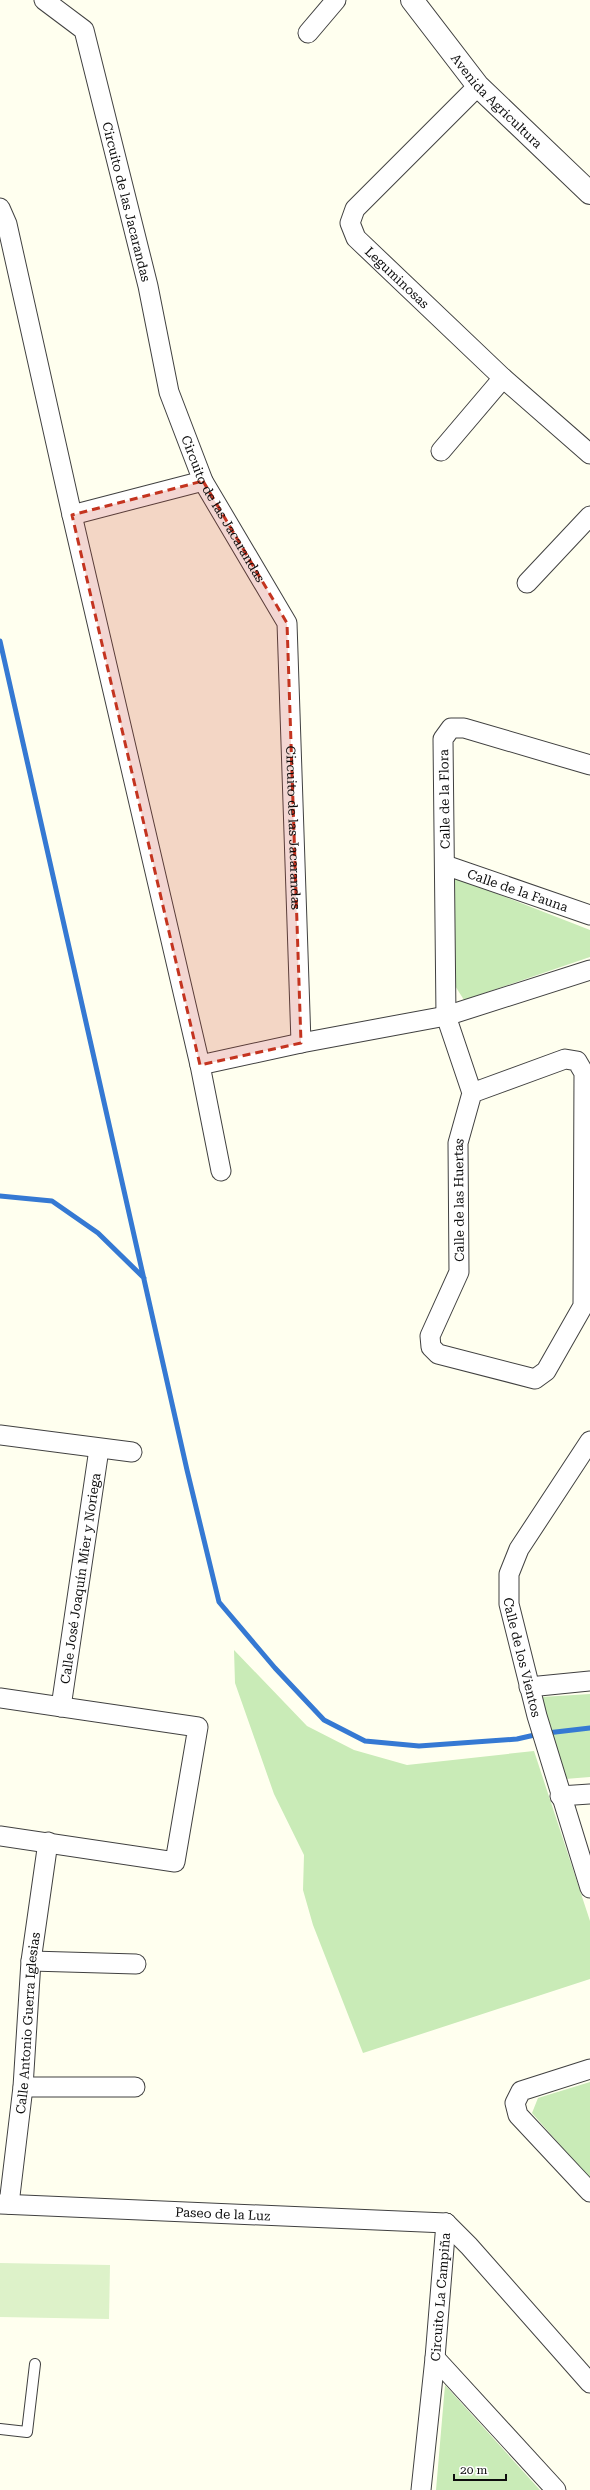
<svg xmlns="http://www.w3.org/2000/svg" width="590" height="2490" font-family="'Roboto Serif',serif">
  <rect width="100%" height="100%" fill="#ffffef"/>
  <path fill="#c9ebb7" d="M454,877L590,930V957L464,1000L452,981Z
    M234,1650L307,1726L354,1750L407,1765L534,1751L590,1921V1979L363,2053L313,1925L303,1890L304,1855L274,1794L235,1683Z
    M590,1694V1777L565,1779L542,1697Z
    M590,2082V2179L532,2113L538,2098Z
    M445,2385L540,2490H436Z"/>
  <path fill="#ddf2c9" d="M0,2263L110,2265L109,2319L0,2317Z"/>
  <g fill="none" stroke-linecap="round" stroke-linejoin="round">
    <path stroke="#3579d3" stroke-width="5" d="M0,641L187,1470L219,1602L275,1668L324,1720L365,1741L419,1746L517,1739L539,1734
      M0,1196L52,1201L98,1233L144,1278
      M547,1733L590,1728"/>
    <g stroke="#414141" stroke-width="12">
      <path id="service" d="M0,2429L27,2432L35,2364"/>
    </g>
    <g stroke="#414141" stroke-width="21">
      <g id="minor">
        <path id="s1" d="M44,0L84,30L148,286L169,392L203,481L287,623L301,1043"/>
        <path d="M308,33L336,0"/>
        <path id="s2" d="M478,86L355,209L350,223L356,238L503,378L590,454"/>
        <path d="M0,208L7,224L72,515L200,1065L221,1171"/>
        <path d="M441,451L503,378"/>
        <path d="M72,515L203,481"/>
        <path d="M527,583L590,516"/>
        <path id="s3" d="M445,865L590,915"/>
        <path d="M200,1065L301,1043L446,1016L590,970"/>
        <path id="s4" d="M472,1093L565,1059L577,1061L584,1073L583,1306L546,1371L535,1379L438,1354L431,1347L430,1336L459,1272L458,1143L472,1093L446,1016L443,739L451,728H464L590,765"/>
        <path d="M0,1435L132,1452"/>
        <path id="s5" d="M590,1441L519,1549L509,1574V1604L537,1716L590,1888"/>
        <path d="M529,1687L590,1681"/>
        <path d="M0,1698L198,1727L175,1862L0,1836"/>
        <path id="s6" d="M61,1707L99,1449"/>
        <path d="M560,1796L590,1794"/>
        <path d="M31,1961L136,1964"/>
        <path d="M590,2069L521,2091L515,2103L518,2115L590,2192"/>
        <path d="M23,2087H135"/>
        <path id="s7" d="M0,2204L446,2223"/>
        <path id="s8" d="M9,2204L23,2087L31,1961L48,1842"/>
        <path d="M446,2223L469,2246L590,2383"/>
        <path d="M435,2358L556,2490"/>
        <path id="s9" d="M421,2490L435,2358L446,2223"/>
      </g>
    </g>
    <g stroke="#414141" stroke-width="24">
      <g id="tertiary">
        <path id="s10" d="M412,0L478,86L590,193"/>
      </g>
    </g>
    <use href="#service" stroke="#fff" stroke-width="10"/>
    <use href="#minor" stroke="#fff" stroke-width="19"/>
    <use href="#tertiary" stroke="#fff" stroke-width="22"/>
  </g>
  <path fill="#c43420" fill-opacity="0.2" stroke="#c43420" stroke-width="3" stroke-dasharray="8 5" stroke-linejoin="round" d="M203,481L287,623L301,1043L200,1065L72,515Z"/>
  <g text-anchor="middle" stroke-width="4" stroke-linejoin="round" paint-order="stroke">
    <g font-size="13" fill="#0e0e0e" stroke="#fff">
      <text dy="5" stroke="none"><textPath href="#s10" startOffset="132">Avenida Agricultura</textPath></text>
      <text dy="5" stroke="none"><textPath href="#s1" startOffset="227">Circuito de las Jacarandas</textPath></text>
      <text dy="5" stroke="none"><textPath href="#s2" startOffset="262">Leguminosas</textPath></text>
      <text dy="5" stroke="none"><textPath href="#s1" startOffset="551">Circuito de las Jacarandas</textPath></text>
      <text transform="translate(444 799) rotate(-91)" y="5">Calle de la Flora</text>
      <text dy="5" stroke="none"><textPath href="#s1" startOffset="887">Circuito de las Jacarandas</textPath></text>
      <text dy="5" stroke="none"><textPath href="#s3" startOffset="77">Calle de la Fauna</textPath></text>
      <text dy="5" stroke="none"><textPath href="#s4" startOffset="710">Calle de las Huertas</textPath></text>
      <text dy="5" stroke="none"><textPath href="#s6" startOffset="130">Calle José Joaquín Mier y Noriega</textPath></text>
      <text dy="5" stroke="none"><textPath href="#s5" startOffset="241">Calle de los Vientos</textPath></text>
      <text dy="5" stroke="none"><textPath href="#s8" startOffset="182">Calle Antonio Guerra Iglesias</textPath></text>
      <text dy="5" stroke="none"><textPath href="#s7" startOffset="223">Paseo de la Luz</textPath></text>
      <text dy="5" stroke="none"><textPath href="#s9" startOffset="194">Circuito La Campiña</textPath></text>
    </g>
  </g>
  <path d="M454 2474v6h52v-6" fill="none" stroke="#0e0e0e" stroke-width="2"/>
  <text x="460" y="2474" font-size="12" fill="#0e0e0e" stroke="#ffffff" stroke-width="3" paint-order="stroke">20 m</text>
</svg>
